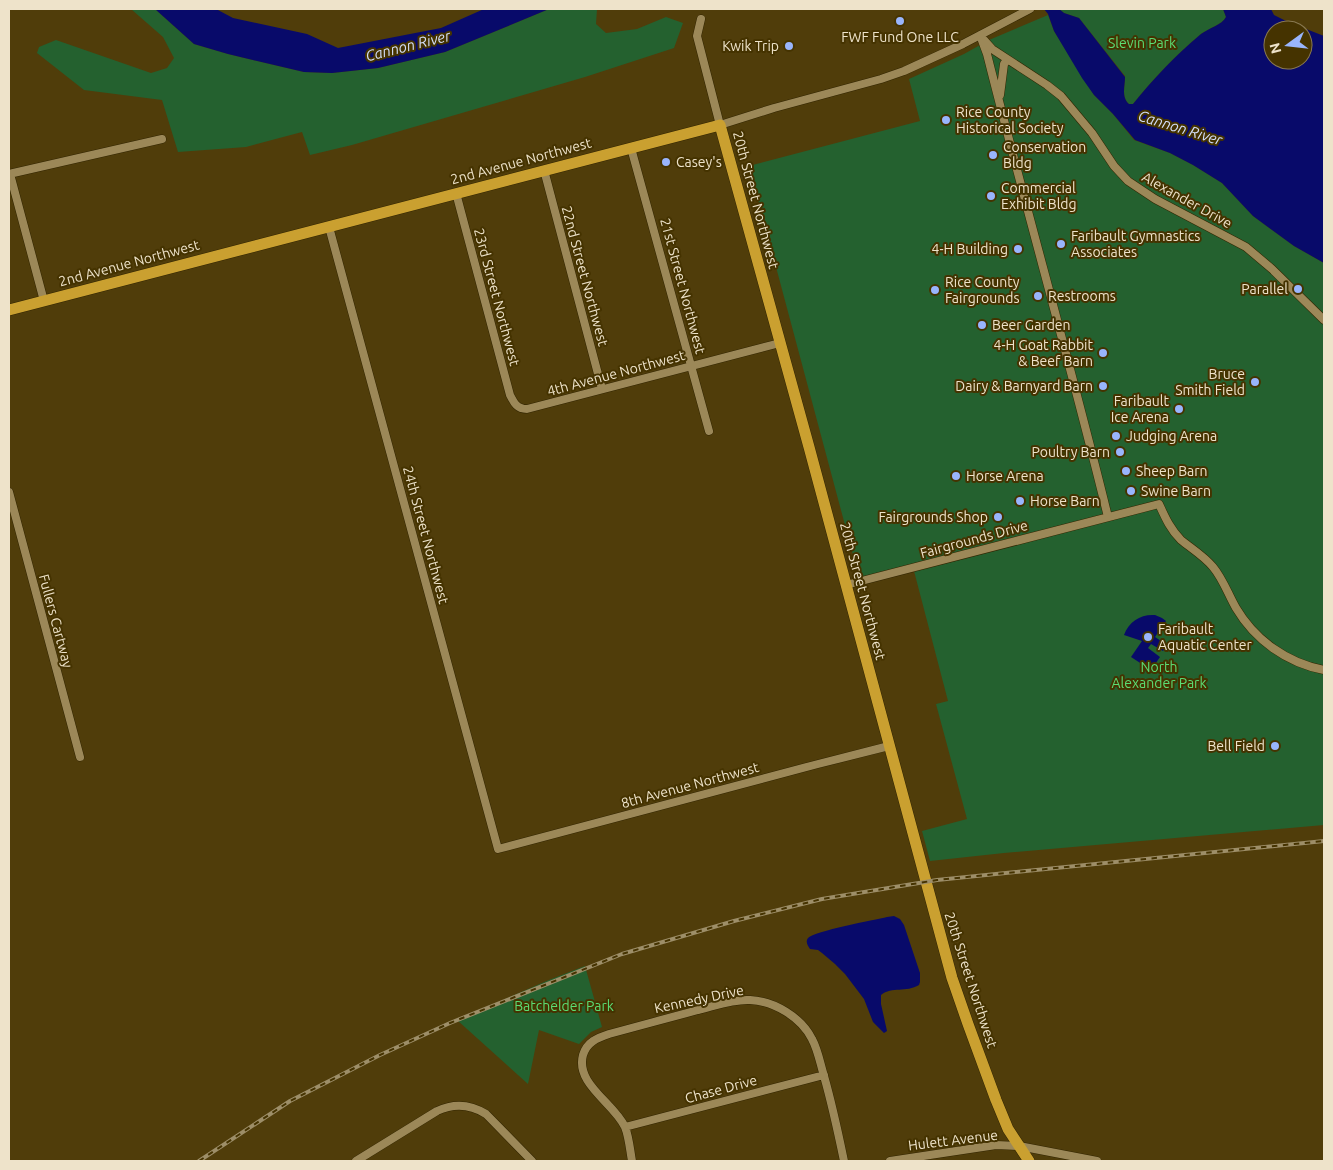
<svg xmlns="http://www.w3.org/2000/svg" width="1333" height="1170" font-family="Ubuntu,sans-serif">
  <rect width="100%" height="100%" fill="#503d0a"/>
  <path fill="#24612f" d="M131,9H155L194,44L228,54L304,72L332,73L378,68L445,52L549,9H597L596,24L606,33L637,29L666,17L683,23L674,48L585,77L352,145L310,155L302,132L246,147L178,152L162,100L84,90L37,53L39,47L56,40L151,73L167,68L174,58L163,37Z
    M1059,9H1223L1226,17C1222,25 1209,28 1201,34C1176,55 1153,79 1133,104H1129C1121,97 1125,86 1125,76L1079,18L1064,13Z
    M1048,15L1054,31L1094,95L1113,114L1134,140L1170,153L1193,165L1222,183L1253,216L1294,246L1324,263V825L1004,853L930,861L922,831L967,819L936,704L948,701L914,571L861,585L749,166L920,121L909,79L964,54L989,40Z
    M585,966L602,1027L591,1032L579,1044L539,1030L528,1084L457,1020L549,980Z"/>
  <path fill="#080a6a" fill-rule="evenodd" d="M155,9H216L233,18L307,34L338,48L441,28L484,9H549L445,52L378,68L332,73L304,72L228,54L194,44Z
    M1044,9H1059L1064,13L1079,18L1125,77C1125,86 1121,97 1129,104H1133C1153,79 1176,55 1201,34C1209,28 1222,25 1226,17L1223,9H1271L1274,15L1288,22L1324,36V263L1294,246L1253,216L1222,183L1193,165L1170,153L1135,140L1113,114L1094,95L1082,78L1054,31L1048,14ZM1273,30H1303V60H1273Z
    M1155,615L1162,618L1166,621L1155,637L1167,645L1163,651L1151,644L1148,648L1160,657L1151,670L1131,657L1142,641L1124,635C1129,621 1141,614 1155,615Z
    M894,916L900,919L904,925L920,973V982L919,985C906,993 892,986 881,995V1004L887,1031L884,1033L873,1022L864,999L845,974L835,964L822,953L818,950L810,949C808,946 805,942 808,938C814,931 875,920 887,917Z"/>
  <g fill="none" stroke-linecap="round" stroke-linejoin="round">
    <g stroke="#322500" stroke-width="9">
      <path id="minor" d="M701,19L697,36L720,125L774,108L881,79L904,71L963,44L1030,9
        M980,35L987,54C1026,209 1070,362 1108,517
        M984,40L992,49L1047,85L1061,96L1092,133L1114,166L1128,181L1155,199L1246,247L1272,269L1324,320
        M1000,95L1004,64L1007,60
        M631,148L709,431
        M544,170L602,389
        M9,174L162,139
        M10,174L44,301
        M456,193L510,395C514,403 517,409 527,409L780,343
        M329,227L498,849L818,764L889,746
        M9,492L80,757
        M846,585L1159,504C1165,517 1170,529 1181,540C1192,549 1204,556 1213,567C1223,579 1228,594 1236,608C1255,640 1287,663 1324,670
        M625,1127L824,1075
        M356,1161L437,1111C454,1103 470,1104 486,1114L532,1161
        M632,1161C630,1150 629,1137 625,1127C614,1103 575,1084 583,1055C587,1042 597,1038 609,1034C639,1026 668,1018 698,1010C715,1006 733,999 750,1000C774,1001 801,1017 812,1039C818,1050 820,1063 824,1076C832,1104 838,1132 844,1161
        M890,1161L996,1145L1019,1146L1097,1161"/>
    </g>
    <g stroke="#322500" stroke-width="12">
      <path id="highway" d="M9,310L720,125L809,447L952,978L968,1024L996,1100L1008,1129L1029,1161"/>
    </g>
    <use href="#minor" stroke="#9c8858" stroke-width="8"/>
    <use href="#highway" stroke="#caa030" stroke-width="11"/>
    <g stroke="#9d8e68" stroke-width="4">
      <path id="rail" d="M199,1161L290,1101L380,1055L450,1023L622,954L734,921L822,899L937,880L1324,841"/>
    </g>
    <use href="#rail" stroke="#453300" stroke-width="2" stroke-dasharray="5.5" stroke-linecap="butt"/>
  </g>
  <g fill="#99b5fd" stroke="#453300" stroke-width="2">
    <circle cx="900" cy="21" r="5"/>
    <circle cx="789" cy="46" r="5"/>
    <circle cx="946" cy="120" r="5"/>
    <circle cx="993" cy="155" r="5"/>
    <circle cx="666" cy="162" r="5"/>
    <circle cx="991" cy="196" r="5"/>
    <circle cx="1061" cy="244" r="5"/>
    <circle cx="1018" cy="249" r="5"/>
    <circle cx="1298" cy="289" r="5"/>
    <circle cx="935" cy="290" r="5"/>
    <circle cx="1038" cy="296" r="5"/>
    <circle cx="982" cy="325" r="5"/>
    <circle cx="1103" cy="353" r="5"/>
    <circle cx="1255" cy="382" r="5"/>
    <circle cx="1103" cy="386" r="5"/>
    <circle cx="1179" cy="409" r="5"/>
    <circle cx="1116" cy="436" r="5"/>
    <circle cx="1120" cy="452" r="5"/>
    <circle cx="1126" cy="471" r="5"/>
    <circle cx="956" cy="476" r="5"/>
    <circle cx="1131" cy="491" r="5"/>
    <circle cx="1020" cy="501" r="5"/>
    <circle cx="998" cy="517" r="5"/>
    <circle cx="1148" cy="637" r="5"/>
    <circle cx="1275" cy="746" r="5"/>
  </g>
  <g text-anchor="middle" stroke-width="4" stroke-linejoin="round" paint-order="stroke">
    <g font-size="14" fill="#eee3ca" stroke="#453300" text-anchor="start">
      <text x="900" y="42" text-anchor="middle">FWF Fund One LLC</text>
      <text x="779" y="51" text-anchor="end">Kwik Trip</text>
      <text x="956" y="117">Rice County<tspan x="956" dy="16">Historical Society</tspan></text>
      <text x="1003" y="152">Conservation<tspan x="1003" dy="16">Bldg</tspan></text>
      <text x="676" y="167">Casey's</text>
      <text x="1001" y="193">Commercial<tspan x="1001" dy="16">Exhibit Bldg</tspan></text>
      <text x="1071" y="241">Faribault Gymnastics<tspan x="1071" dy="16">Associates</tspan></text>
      <text x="1008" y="254" text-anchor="end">4-H Building</text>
      <text x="945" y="287">Rice County<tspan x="945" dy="16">Fairgrounds</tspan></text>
      <text x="1288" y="294" text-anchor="end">Parallel</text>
      <text x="1048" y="301">Restrooms</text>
      <text x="992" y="330">Beer Garden</text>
      <text x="1093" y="350" text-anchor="end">4-H Goat Rabbit<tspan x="1093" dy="16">&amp; Beef Barn</tspan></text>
      <text x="1245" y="379" text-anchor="end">Bruce<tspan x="1245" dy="16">Smith Field</tspan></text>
      <text x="1093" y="391" text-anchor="end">Dairy &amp; Barnyard Barn</text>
      <text x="1169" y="406" text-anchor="end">Faribault<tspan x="1169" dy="16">Ice Arena</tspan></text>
      <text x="1126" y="441">Judging Arena</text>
      <text x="1110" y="457" text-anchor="end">Poultry Barn</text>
      <text x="1136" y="476">Sheep Barn</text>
      <text x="966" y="481">Horse Arena</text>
      <text x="1141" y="496">Swine Barn</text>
      <text x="1030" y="506">Horse Barn</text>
      <text x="988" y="522" text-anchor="end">Fairgrounds Shop</text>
      <text x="1158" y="634">Faribault<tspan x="1158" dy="16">Aquatic Center</tspan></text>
      <text x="1265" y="751" text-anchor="end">Bell Field</text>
    </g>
    <g font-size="14" fill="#5bdd74" stroke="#453300">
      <text x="1142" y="48">Slevin Park</text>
      <text x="1159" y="672">North<tspan x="1159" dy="16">Alexander Park</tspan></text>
      <text x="564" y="1011">Batchelder Park</text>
    </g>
    <g font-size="14" fill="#eee3ca" stroke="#453300">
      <text transform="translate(521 161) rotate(-15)" y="5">2nd Avenue Northwest</text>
      <text transform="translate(756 200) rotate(75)" y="5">20th Street Northwest</text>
      <text transform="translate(1187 200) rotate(29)" y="5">Alexander Drive</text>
      <text transform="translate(129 263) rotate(-15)" y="5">2nd Avenue Northwest</text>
      <text transform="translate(585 276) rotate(75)" y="5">22nd Street Northwest</text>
      <text transform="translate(683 286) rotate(75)" y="5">21st Street Northwest</text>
      <text transform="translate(497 297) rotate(75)" y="5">23rd Street Northwest</text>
      <text transform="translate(616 373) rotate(-15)" y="5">4th Avenue Northwest</text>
      <text transform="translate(426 535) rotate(75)" y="5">24th Street Northwest</text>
      <text transform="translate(974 539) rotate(-15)" y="5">Fairgrounds Drive</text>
      <text transform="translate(863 591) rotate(75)" y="5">20th Street Northwest</text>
      <text transform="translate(56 621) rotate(75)" y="5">Fullers Cartway</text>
      <text transform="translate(690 785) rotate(-15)" y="5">8th Avenue Northwest</text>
      <text transform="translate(971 980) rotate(72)" y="5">20th Street Northwest</text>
      <text transform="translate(699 999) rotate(-12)" y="5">Kennedy Drive</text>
      <text transform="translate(721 1089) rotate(-15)" y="5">Chase Drive</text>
      <text transform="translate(953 1140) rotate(-7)" y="5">Hulett Avenue</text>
    </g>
    <g font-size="15" font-style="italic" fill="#d3def8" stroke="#453300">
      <text transform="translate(408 46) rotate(-14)" y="5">Cannon River</text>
      <text transform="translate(1180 128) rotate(17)" y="5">Cannon River</text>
    </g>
  </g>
  <rect width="1333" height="1170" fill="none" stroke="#eee3ca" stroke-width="20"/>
  <g transform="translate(1288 45) rotate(255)"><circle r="24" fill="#453300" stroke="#897951"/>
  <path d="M0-4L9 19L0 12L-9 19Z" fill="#99b5fd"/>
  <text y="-8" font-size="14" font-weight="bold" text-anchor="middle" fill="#eee3ca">N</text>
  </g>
</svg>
